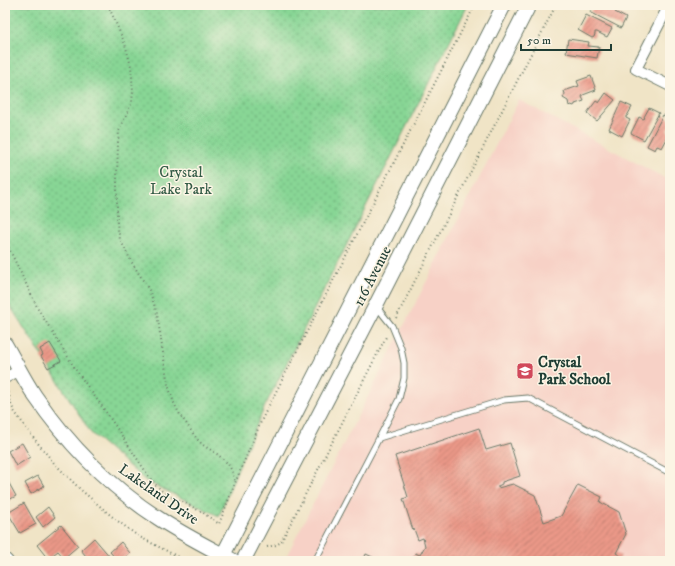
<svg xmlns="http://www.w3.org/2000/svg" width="675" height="566" font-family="'IM FELL DW Pica',serif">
  <defs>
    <pattern id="grass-dots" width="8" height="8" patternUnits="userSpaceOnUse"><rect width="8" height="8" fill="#88d695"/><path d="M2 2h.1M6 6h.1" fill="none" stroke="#6faf7a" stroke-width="1.8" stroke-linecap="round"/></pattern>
    <pattern id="building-hatch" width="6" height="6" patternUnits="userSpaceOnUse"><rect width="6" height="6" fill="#eb9888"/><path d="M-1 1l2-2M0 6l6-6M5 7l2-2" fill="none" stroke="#be7d70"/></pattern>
  </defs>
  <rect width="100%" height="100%" fill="#fcf5e5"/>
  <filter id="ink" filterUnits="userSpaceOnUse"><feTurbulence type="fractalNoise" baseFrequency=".025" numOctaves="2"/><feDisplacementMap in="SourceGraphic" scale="8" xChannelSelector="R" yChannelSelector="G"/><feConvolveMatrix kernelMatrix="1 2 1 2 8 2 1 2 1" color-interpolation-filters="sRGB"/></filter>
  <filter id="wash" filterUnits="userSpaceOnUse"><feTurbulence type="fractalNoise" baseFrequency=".012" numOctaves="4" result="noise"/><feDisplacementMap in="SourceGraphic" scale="16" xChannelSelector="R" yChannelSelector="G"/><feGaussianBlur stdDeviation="0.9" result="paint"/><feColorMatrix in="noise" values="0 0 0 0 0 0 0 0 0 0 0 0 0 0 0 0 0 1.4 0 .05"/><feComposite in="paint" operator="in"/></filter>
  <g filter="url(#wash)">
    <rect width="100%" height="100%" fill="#f0e4c6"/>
    <path fill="#f7d1c6" d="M519,100L670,181V561H284Z"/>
    <path fill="url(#grass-dots)" stroke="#548a64" d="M5,5H468L265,406L238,468L219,516L146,481L91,433L5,298Z"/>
    <g id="blocks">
      <path fill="url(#building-hatch)" d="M594,5L598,6L599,5H608L617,9L615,12L626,18L621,28L590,12Z
        M586,15L612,28L607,37L597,32H595V34L594,37L592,38L578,30Z
        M568,39L589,42L588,46L599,47L597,58L566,53Z
        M591,76L596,90L583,95L582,97L584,101L575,104V105L573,106L572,105L569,106L568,101L563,98L565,94L564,91L579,86L577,81Z
        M606,93L615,100L597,121L587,113L596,101L599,103Z
        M621,102L632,107L627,116H626V118L630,120L622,136L609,129Z
        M649,108L659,113L644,140L631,133L639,117L643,119L645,118L644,117Z
        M663,115L670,119V126L667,131L670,132V133L662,148L657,146L655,150L647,146Z
        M50,343L61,361L48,368L41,356L43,355L40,349Z
        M479,428L486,450L510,443L520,476L502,482V484L498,486V488L513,484L535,495L544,522L561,516L578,485L602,497L600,502L619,512L626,534L616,553L621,556L618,561H412L415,553L420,555L425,546L423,538L418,540L414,529L413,530L403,499L408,497L395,456Z
        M22,443L30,457L16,466L8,451Z
        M5,476L16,496L5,502Z
        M38,476L44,486L31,494L25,483Z
        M24,503L36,524L20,533L8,513Z
        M48,507L55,517L43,527L36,517Z
        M61,525L78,546L64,558L58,551L48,559L37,545Z
        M94,538L111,558L107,561H90L81,550Z
        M121,542L130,553L121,561H118L110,552Z
        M366,554L381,561H363Z"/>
    </g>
  </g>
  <g filter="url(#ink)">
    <use href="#blocks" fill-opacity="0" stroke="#687767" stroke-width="1"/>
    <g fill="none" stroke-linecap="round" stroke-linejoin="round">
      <g stroke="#687767" stroke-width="7">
        <path id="lane" d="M376,306L392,326L401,348L404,363V378L399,399L379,438
          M315,561L379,438L504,400L528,398L670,473"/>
      </g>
      <g stroke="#687767" stroke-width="12">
        <path id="street" d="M669,5L636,69L670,86
          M5,378L20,370
          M5,558L8,561"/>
      </g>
      <g stroke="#687767" stroke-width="16">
        <path id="secondary" d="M5,344C15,361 24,380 35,396C68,444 109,486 158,518C182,534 208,547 234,561
          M220,561L504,5
          M243,561L376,305L529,5"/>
      </g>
      <path stroke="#687767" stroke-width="2" stroke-dasharray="1 3" stroke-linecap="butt" d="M108,5L125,44L131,66L133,91L132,102L119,131L118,142L117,176V224L120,239L131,261L149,290L153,301L157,314L168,385L174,403L179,413L197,439L203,445L217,454L224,460L228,464L232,471L235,482
        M5,240L38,309L76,370L108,415L152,481L162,491L169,496L179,500L202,512L219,524L235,483L263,417L475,5
        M396,318L556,5
        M6,389L9,395L11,404L14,411L32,436L54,463L81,490L115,519L138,536L186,561
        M267,547L276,545L281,542L387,335"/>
      <use href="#lane" stroke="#fff" stroke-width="5"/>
      <use href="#street" stroke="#fff" stroke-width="10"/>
      <use href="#secondary" stroke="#fff" stroke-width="14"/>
    </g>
  </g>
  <defs>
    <g id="school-square" transform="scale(0.9)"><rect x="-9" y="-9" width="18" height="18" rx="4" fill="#d1495b" stroke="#fcf5e5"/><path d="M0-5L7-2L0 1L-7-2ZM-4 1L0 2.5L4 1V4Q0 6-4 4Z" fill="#fff"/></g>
  </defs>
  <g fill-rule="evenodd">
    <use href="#school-square" x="525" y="371"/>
  </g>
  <g text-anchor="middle" stroke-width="3" stroke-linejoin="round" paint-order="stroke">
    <g font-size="15" fill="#345c47" stroke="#fcf5e5">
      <text x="181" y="177">Crystal<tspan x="181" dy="17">Lake Park</tspan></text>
    </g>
    <g font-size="15" fill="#1f3d34" stroke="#fcf5e5">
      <text transform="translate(372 276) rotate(-63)" y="5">116 Avenue</text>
      <text transform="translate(159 494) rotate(35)" y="5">Lakeland Drive</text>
    </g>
    <g font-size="15" font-weight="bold" fill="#1f3d34" stroke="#fcf5e5" text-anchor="start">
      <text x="538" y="367">Crystal<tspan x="538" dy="17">Park School</tspan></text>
    </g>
  </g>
  <rect width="675" height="566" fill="none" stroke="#fcf5e5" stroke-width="20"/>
  <path d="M521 44v6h90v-6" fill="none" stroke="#1f3d34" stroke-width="2"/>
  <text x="527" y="44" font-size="12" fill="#1f3d34" stroke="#fcf5e5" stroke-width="3" paint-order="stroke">50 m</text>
</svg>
